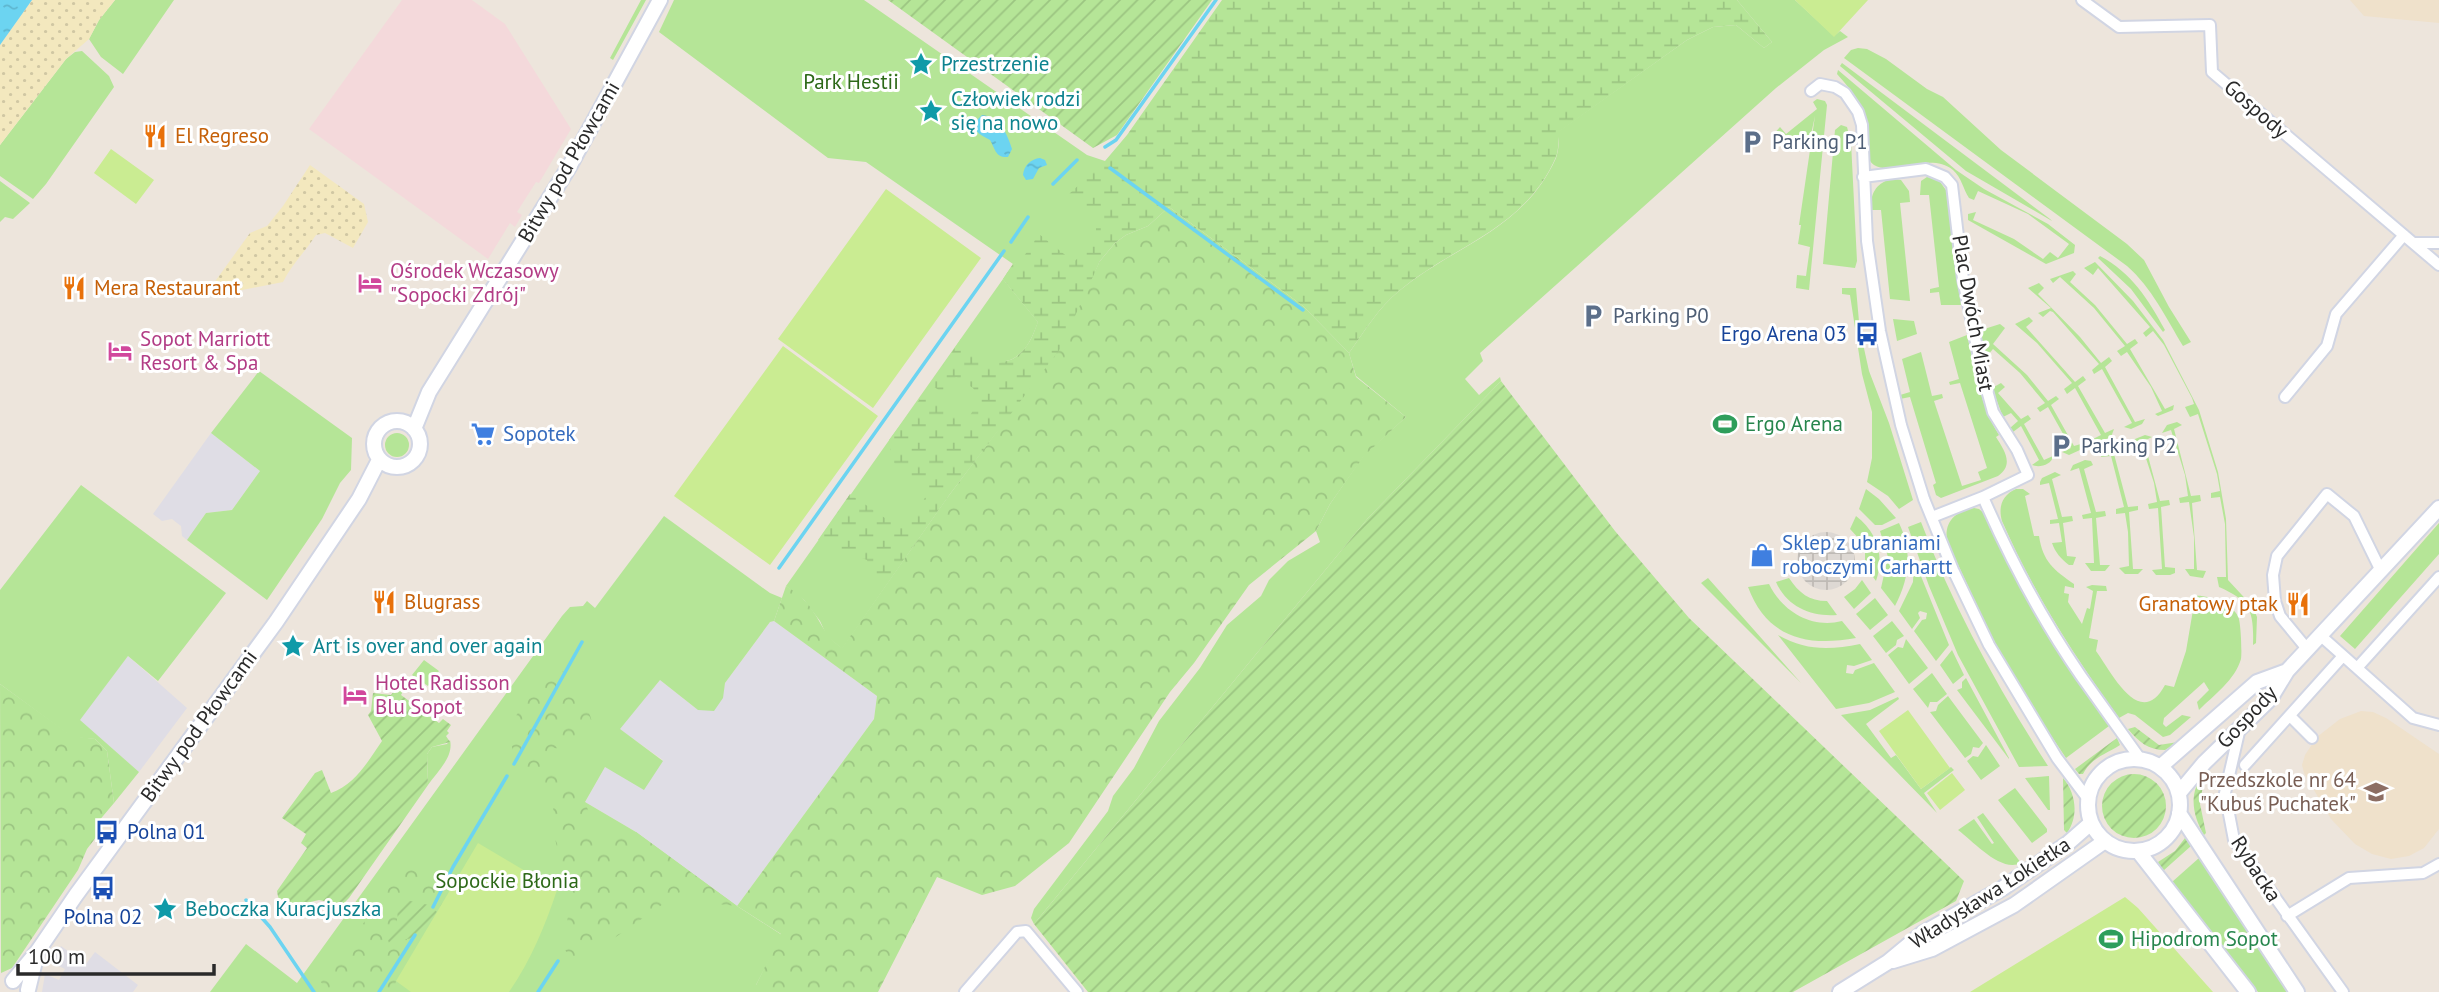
<svg xmlns="http://www.w3.org/2000/svg" width="2439" height="992" font-family="'PT Sans',sans-serif">
  <defs>
    <pattern id="forest-crowns" width="20" height="18" patternUnits="userSpaceOnUse" patternTransform="scale(1.75)"><rect width="20" height="18" fill="#b5e597"/><path d="M2 6a3 3 0 1 1 6 0M12 15a3 3 0 1 1 6 0" fill="none" stroke="#9cc582"/></pattern>
    <pattern id="wetland-marsh" width="20" height="14" patternUnits="userSpaceOnUse" patternTransform="scale(1.75)"><rect width="20" height="14" fill="#b5e597"/><path d="M1 5h8M5 5V1M11 12h8M15 12V8" fill="none" stroke="#9cc582"/></pattern>
    <pattern id="sand-dots" width="8" height="8" patternUnits="userSpaceOnUse" patternTransform="scale(1.75)"><rect width="8" height="8" fill="#f3e8be"/><path d="M2 2h.1M6 6h.1" fill="none" stroke="#d0c7a3" stroke-width="1.8" stroke-linecap="round"/></pattern>
    <pattern id="garden-furrows" width="10" height="10" patternUnits="userSpaceOnUse" patternTransform="scale(1.75)"><rect width="10" height="10" fill="#b5e597"/><path d="M-1 1l2-2M0 10L10 0M9 11l2-2" fill="none" stroke="#9cc582"/></pattern>
    <pattern id="plaza-grid" width="8" height="8" patternUnits="userSpaceOnUse" patternTransform="scale(1.75)"><rect width="8" height="8" fill="#ddd8d3"/><path d="M0 4h8M4 0v8" fill="none" stroke="#bebab5"/></pattern>
    <pattern id="water-ripples" width="26" height="14" patternUnits="userSpaceOnUse" patternTransform="scale(1.75)"><rect width="26" height="14" fill="#6cd4f1"/><path d="M2 4q2-2 4 0t4 0M15 11q2-2 4 0t4 0" fill="none" stroke="#5eb6cf"/></pattern>
  </defs>
  <rect width="100%" height="100%" fill="#ede5dc"/>
  <path fill="#dfdde5" d="M211,433L260,471L232,510L206,513L187,540L182,536L181,526L177,523L172,519L162,521L153,514Z
    M774,621L877,696L874,719L737,906L636,832L585,802L605,767L645,785L663,760L619,729L660,680L698,710L722,697L725,683L770,622Z
    M128,656L187,708L139,772L79,720Z
    M61,946L86,964L95,952L138,985L133,992H42L45,974L59,980L65,969L50,962Z"/>
  <path fill="#efe1cb" d="M2350,0H2439V23L2364,16Z
    M2361,711L2373,712L2386,718L2439,754V829L2424,848L2409,856L2391,859L2372,854L2355,844L2331,819L2304,773L2302,765L2305,755L2317,737L2340,719Z"/>
  <path fill="#f4d9db" d="M402,0H472L505,24L571,129L539,183L536,182L517,212L522,215L515,227L510,223L488,259L309,129Z"/>
  <path fill="#b5e597" d="M115,0H174L123,74L101,57L89,39L99,20Z
    M641,0H646L613,60L610,58Z
    M674,0H864L1087,155L1105,161L1100,261L1013,264L866,162L828,158L659,32Z
    M1737,0H1795L1834,36L1840,31L1848,37L1824,50L1776,88L1480,353L1483,361L1465,379L1479,395L1500,377L1501,381L1368,518L1034,924L1031,918L1034,909L1108,811L1113,796L1134,768L1159,721L1200,668L1227,625L1261,596L1269,580L1288,561L1320,542L1316,531L1330,504L1364,455L1406,417L1356,376L1349,353C1364,332 1379,307 1399,291C1456,244 1523,231 1556,158C1559,150 1559,139 1559,131L1687,40L1713,27L1736,25L1764,48L1772,42Z
    M1858,48L1867,49L1886,59L1927,89L1943,97L2001,150L2127,244L2144,260L2169,307L2191,342L2183,346C2166,318 2152,288 2127,266L1844,58L1851,50Z
    M82,51L109,76L114,87L46,184L33,199L0,176V145L66,59L75,52Z
    M1842,63L2050,219L2052,221L1966,171L1840,66Z
    M1838,70L1956,170L1984,189L2048,224L2075,245L2074,253L2046,264L1968,220V214L1976,212L1973,220L2014,239L2043,259L2050,252L2058,258L2069,244L2028,214L1978,191L1974,200L1969,198C1963,189 1962,178 1953,170C1929,151 1893,177 1874,165C1863,158 1870,140 1868,129C1866,107 1852,91 1837,74Z
    M1817,99L1825,101L1827,105L1809,290L1796,288L1797,275L1806,276L1810,247L1798,244L1801,225H1799L1815,116L1810,139L1780,135L1776,144L1772,136L1780,127L1786,134L1817,109L1813,102Z
    M1841,125L1847,127L1851,142L1857,261L1855,268L1823,264L1835,130Z
    M1927,177L1938,179L1948,193L1961,305H1941L1939,292L1930,293V289L1939,287L1929,195H1920L1921,181Z
    M1893,179L1901,180L1909,191L1910,202L1900,203L1910,301L1890,299L1881,210H1871C1870,194 1876,182 1893,179Z
    M0,181L30,203L13,219L5,217L0,222Z
    M2100,256C2132,273 2148,299 2165,330L2163,332L2131,289L2098,258Z
    M2095,262L2133,301L2163,340L2199,410L2218,472L2226,519L2228,580L2253,607L2257,617L2256,643L2253,645C2254,612 2251,601 2219,587L2217,577H2226L2225,524L2220,497L2211,498V493L2220,491L2217,474L2198,414L2190,417L2185,407L2194,404L2192,398L2164,345L2153,331L2146,337L2143,333L2150,327L2098,268L2093,275L2084,268Z
    M2073,271L2076,274L2070,282L2095,305L2127,344L2135,339L2138,343L2130,349L2165,409L2174,405L2173,410L2158,416L2155,414L2162,411L2151,387L2127,352L2121,356L2117,351L2125,346L2094,308L2060,277L2053,283L2050,279Z
    M1003,279L1038,322C1032,339 1024,357 1006,361L947,498L842,649L827,636L820,621L804,600L786,586Z
    M2039,283L2044,288L2038,294L2080,337L2101,363L2109,357L2112,361L2105,367L2135,422L2145,419L2142,424L2131,429L2124,427L2132,423L2102,369L2094,374L2092,370L2099,364L2053,312L2050,311L2043,317L2038,313L2051,308L2028,288Z
    M1842,288H1856L1861,344H1863L1869,371L1889,423L1913,500L1899,509L1888,496L1867,482L1872,458V412L1862,374L1850,295L1842,294Z
    M2029,317L2033,321L2026,327L2075,382L2083,376L2086,380L2078,386L2105,433L2114,429L2111,437L2099,442L2093,439L2101,435L2075,388L2067,394L2064,389L2072,383L2037,343L2015,324Z
    M1893,319L1914,321L1917,334L1897,341Z
    M2000,324L2005,328L1993,344L2027,375L2048,401L2056,396L2059,399L2051,405L2074,446L2084,443L2080,450L2069,455L2062,452L2071,448L2048,407L2040,412L2037,408L2045,403L2020,373L1993,349L1987,356L1983,351L1978,331Z
    M1967,335C1975,369 1980,405 1999,435L1996,437C2005,451 2014,465 1998,476L1941,498L1936,495L1933,485L1936,483L1910,397L1900,399V395L1910,392L1902,359L1921,352L1932,396L1942,394L1943,398L1934,401L1962,486L1981,480L1978,472L1987,468L1960,383L1950,385L1949,382L1959,379L1949,342Z
    M259,371L352,438L351,470L340,483L322,519L267,600L187,540L206,513L232,510L260,471L211,433Z
    M2001,383L2005,387L1998,393L2021,419L2028,415L2031,419L2024,424L2044,460L2053,456C2052,465 2039,468 2032,465L2039,460L2021,426L2013,432L2010,428L2018,421L2011,413L2003,417L1992,388Z
    M2177,422L2182,425L2174,429L2191,496L2200,495L2201,501L2192,503L2197,570L2206,571L2203,578L2190,576L2185,569H2194V537L2189,502L2180,503L2179,498L2188,496L2185,475L2171,430L2162,433L2167,425Z
    M385 445a12 12 0 1 1 24 0a12 12 0 1 1-24 0Z
    M2145,435L2152,437L2144,441L2160,501L2169,500L2170,505L2161,507L2165,567L2175,568V573L2170,575H2156L2152,570L2162,569L2158,508L2149,509L2148,504L2157,502L2154,483L2141,443L2132,446L2131,442L2135,439Z
    M2120,447L2122,451L2114,454L2128,507L2138,506V510L2129,512L2133,569H2143L2138,574H2125L2119,568L2129,566L2128,532L2125,513L2116,514V509L2124,507L2111,456L2101,457L2102,453Z
    M2085,460L2091,461L2093,465L2084,469L2096,512L2105,511L2106,516L2096,518L2100,565H2110L2105,571H2091L2085,563H2094L2092,518L2083,519L2082,515L2091,513L2079,468L2070,471L2073,465Z
    M2055,472L2061,475L2052,479L2062,517L2072,516L2073,521L2063,523L2067,556L2076,557L2073,565H2069C2061,559 2055,552 2052,543L2062,542L2059,523L2050,524V520L2058,519L2049,483L2040,485V482L2042,478Z
    M81,485L226,593L158,681L128,656L80,720L139,772L114,803L107,751L95,739L72,737L0,684V590Z
    M1866,489L1879,499L1896,518L1882,525H1875L1859,509Z
    M2016,489H2023L2030,494L2025,496L2034,536H2039C2043,562 2054,570 2074,584V588L2065,586L2064,593L2069,594L2068,602L2082,624L2087,608L2090,609L2093,591L2086,587L2092,585L2106,586L2107,591H2097L2089,638L2098,640L2096,651C2112,673 2140,731 2165,685L2174,687L2186,651L2193,610L2183,607C2186,602 2188,597 2194,596C2207,594 2232,604 2238,616C2241,622 2242,653 2241,659C2235,680 2214,695 2199,710L2197,702L2209,690L2204,682L2164,718L2163,724L2166,727L2182,715L2191,717L2170,735L2163,737L2135,715L2128,713L2119,718C2074,656 2033,592 2002,521C1998,507 2002,495 2016,489Z
    M1974,508L1979,509L1986,515C2019,590 2061,659 2109,726L2066,758L2020,689L1994,642L1947,541C1944,521 1956,511 1974,508Z
    M664,516L770,593L782,598L774,621L770,622L725,683L723,698L714,711L698,710L660,680L620,729L663,761L644,790L605,767L585,802L636,832L737,906L782,935L756,985V992H210L246,944L297,983L562,616L570,607L583,606L587,601L595,608Z
    M1856,516C1877,532 1885,556 1876,581L1865,566V550L1862,542L1850,529Z
    M1921,522C1954,609 1998,688 2048,766L2019,767L1958,655L1929,586L1908,527Z
    M1899,523C1913,552 1909,579 1895,606L1881,588L1888,557L1880,531Z
    M2439,523V554L2355,649L2340,636Z
    M1914,559L1949,645L1936,661L1914,631L1922,620L1926,619L1927,613L1920,611L1918,613L1920,618L1912,629L1899,611L1913,582Z
    M1708,578L1801,683L1701,583Z
    M1789,578C1799,593 1809,601 1827,601L1837,615C1811,617 1787,607 1776,582Z
    M1862,580L1871,593L1854,609L1844,597L1855,589Z
    M1769,584C1782,611 1811,629 1842,621L1856,638C1807,647 1767,638 1748,587Z
    M1875,598L1888,615L1870,630L1856,614Z
    M1892,621L1904,636L1897,640L1896,645L1886,653L1873,636Z
    M1778,635C1806,651 1830,650 1860,644L1872,660L1854,666L1847,665L1846,673L1853,674L1855,670L1874,663L1895,692L1869,703L1836,709Z
    M1906,639L1928,668L1909,684L1888,655L1898,647L1903,648Z
    M1952,650L1964,675L1953,684L1940,665Z
    M424,660L439,671L428,686L412,675Z
    M1932,673L1947,694L1937,702H1930L1928,708L1913,689Z
    M1966,678L2009,758V759L1957,690L1962,688V682Z
    M1948,696L1983,743L1979,748L1973,747L1971,754L1965,758L1930,712L1936,711L1938,705Z
    M1898,697L1899,699L1866,724L1891,758L1896,755L1921,789L1951,767L1954,770L1924,793L1937,813L1841,715L1870,710Z
    M450,740C454,757 437,772 428,785L427,754L432,747L447,744Z
    M1986,745L2000,766L1981,780L1967,761L1973,756L1978,757Z
    M2049,776L2050,810H2048L2025,778Z
    M2015,788L2047,829V832L2032,843L1998,800Z
    M1983,813L2021,863C2001,873 1974,842 1958,830L1974,819L1992,844L1994,843L1977,817Z
    M2199,858L2287,992H2258L2172,882Z"/>
  <path fill="url(#forest-crowns)" d="M1169,207L1303,306L1349,353L1356,377L1406,417L1364,456L1330,504L1316,531L1249,585L1194,663L1170,692L1069,843L1015,886L982,895L937,877L878,992H756V985L781,934L737,906L708,903L686,888L610,941L578,968L560,943C586,883 546,857 554,803L529,784L515,760L510,738L515,717L548,671L562,670C578,688 590,709 595,732L576,750L554,748L548,763L557,777L585,802L601,845H608L618,836L636,832L737,906L874,719L877,696L774,621L786,586C792,590 799,594 804,600C820,616 822,635 842,648L947,498L998,430L1006,361C1024,357 1032,339 1038,322L1003,279L1013,264L1051,291L1095,271L1100,261L1115,243L1126,235L1148,226Z
    M0,684L72,736L95,739L107,751L114,803L98,822L103,828L87,849L78,870L12,968L1,973Z
    M409,860L426,864L452,887L437,912C426,903 416,902 402,901L396,906C399,918 397,928 388,937L389,942L412,938L419,943L396,981L393,992H327L321,982Z"/>
  <path fill="url(#wetland-marsh)" d="M1222,0H1737L1772,42L1764,48L1736,25L1713,27L1687,40L1560,131C1558,139 1559,150 1556,157C1524,230 1455,244 1399,291C1379,307 1364,332 1349,353L1303,306L1169,207L1148,226L1126,235L1115,243L1100,261L1060,349L947,498L882,590L872,578L867,560L854,555L845,557L835,548L818,540L850,494L895,525L908,526L929,491L893,462L889,440L923,395L962,422L967,420L980,400L973,388L956,377L945,391H940L930,384L961,339L993,364L1017,359L1032,339L1038,322L1003,279L1013,264L1020,262L1039,234L1074,262L1096,238V223L1098,224L1101,220L1069,194L1105,161L1127,135Z"/>
  <path fill="url(#sand-dots)" d="M32,0H115L99,20L89,39L66,59L0,145V45Z
    M310,165L364,204L368,222L353,248L325,233L316,235C305,252 292,264 283,282L237,291L222,297L211,289V287L250,233L267,226L283,206Z"/>
  <path fill="url(#garden-furrows)" d="M888,0H1212L1117,135L1093,148Z
    M1501,381L1615,531L1689,618L1964,881L1956,901L1793,992H1088L1034,924L1368,518Z
    M399,684L405,688L401,695L439,723L443,719L451,725L447,731L449,733L446,736L450,742L432,747L427,754L428,785L349,898L342,905L319,900L289,907C281,903 278,900 277,891L307,848L301,843L306,834L282,818L315,773L322,770L331,793C356,784 368,761 382,741L368,715L371,711L373,693L391,695Z
    M2135,727L2159,745L2178,742L2165,750C2148,750 2139,742 2128,729Z
    M2117,738L2120,745C2106,754 2091,758 2083,774H2079L2075,769Z
    M2205,773L2200,804L2206,833L2204,835C2192,815 2188,791 2205,773Z
    M2102 806a32 32 0 1 1 64 0a32 32 0 1 1-64 0Z
    M2063,778C2076,793 2079,816 2067,833L2064,830Z
    M2185,838L2191,846L2163,871L2158,862L2175,851Z
    M401,899L429,905L437,912L419,943L412,938L389,943L387,937C397,928 401,915 394,904Z"/>
  <path fill="#caec92" d="M1795,0H1868L1834,37Z
    M111,149L154,180L136,204L94,173Z
    M886,189L981,258L873,408L778,339Z
    M783,346L878,416L770,565L674,496Z
    M1908,710L1950,768L1921,789L1879,731Z
    M1952,773L1965,790L1940,810L1927,793Z
    M478,843L557,890C545,926 531,960 509,992H411L396,981Z
    M2125,897L2138,908L2213,992H1970Z"/>
  <path fill="url(#plaza-grid)" d="M1797 561a29 29 0 1 1 58 0a29 29 0 1 1-58 0Z"/>
  <path fill="url(#water-ripples)" d="M0,0H32L0,45Z
    M982,115C999,116 1008,135 1012,149L1008,157C995,158 995,148 990,140C982,135 974,134 975,122Z
    M1040,158L1045,160L1047,165L1039,168L1033,179L1026,180L1023,175C1024,165 1031,159 1040,158Z"/>
  <g fill="none" stroke-linecap="round" stroke-linejoin="round">
    <path stroke="#6cd4f1" stroke-width="3.5" d="M1105,147L1116,140L1216,0
      M1110,168L1303,310
      M1053,184L1077,160
      M1011,242L1028,217
      M779,568L1004,251
      M514,764L582,642
      M246,900L270,927L314,992
      M433,907L453,867L507,776
      M379,992L415,935
      M538,992L558,961"/>
    <g stroke="#d1d5e3" stroke-width="14">
      <path id="street" d="M2082,0L2119,27L2210,25L2212,72L2439,265
        M1811,91L1820,84L1835,87L1845,93L1858,112L1862,125L1867,241L1880,331L1901,425L1924,499L1953,570L1989,645L2057,758L2088,799
        M1863,177L1926,169L1945,177L1952,185L1963,279L1982,372L1993,412L2017,450L2028,475L1983,497L1932,517
        M2414,243H2439
        M2285,397L2327,346L2336,314L2404,235
        M1983,497C2010,559 2043,621 2081,676C2101,704 2121,732 2141,760
        M2321,636L2413,718L2439,725
        M2308,650L2280,616L2275,601L2273,575L2277,556L2327,494L2354,516L2381,571
        M2357,668L2439,577
        M2290,716L2312,738
        M2240,728L2225,793L2234,840L2343,992
        M2245,765L2343,656
        M2287,916L2349,878L2423,873L2439,864
        M965,992L1017,932L1026,931L1077,992"/>
    </g>
    <g stroke="#d1d5e3" stroke-width="18">
      <path id="secondary" d="M374 444a23 23 0 1 1 46 0a23 23 0 1 1-46 0Z
        M414,429L429,392L569,167L660,0
        M2088 805a46 46 0 1 1 92 0a46 46 0 1 1-92 0Z
        M2160,767L2257,682L2287,671
        M2179,793L2204,763L2270,699L2287,671L2439,508
        M2179,813L2297,992
        M2138,851L2248,992
        M1893,961L1932,949L2014,905L2105,841
        M13,981L37,952L76,895L276,622L359,499L379,460
        M28,990L36,957
        M1840,992L1888,962L1923,933L2003,888L2067,844L2091,823"/>
    </g>
    <use href="#street" stroke="#fff" stroke-width="10"/>
    <use href="#secondary" stroke="#fff" stroke-width="14"/>
  </g>
  <defs>
    <g id="sight-bare" transform="scale(1.89)"><path d="M0-6L1.8-2.2L6-1.7L2.9 1.2L3.7 5.4L0 3.3L-3.7 5.4L-2.9 1.2L-6-1.7L-1.8-2.2Z" fill="#0f9aa8" stroke="#fff" stroke-width="2.5" paint-order="stroke"/></g>
    <g id="restaurant-bare" transform="scale(1.89)"><path d="M-5-6h1v4h1v-4h1v4h1v-4h1v5L-1.5 .5V6h-2V.5L-5-1ZM5-6V6H3V1.5H1.5Q1.5-4 5-6Z" fill="#e8710a" stroke="#fff" stroke-width="2.5" paint-order="stroke"/></g>
    <g id="parking-bare" transform="scale(1.89)"><path d="M-3.5-5.5H1a3.5 3.5 0 0 1 0 7H-1V5.5H-3.5ZM-1-3.4V-.6H.8a1.4 1.4 0 0 0 0-2.8Z" fill="#5c6f8a" stroke="#fff" stroke-width="2.5" paint-order="stroke"/></g>
    <g id="hotel-bare" transform="scale(1.89)"><path d="M-6-4.5h1.5V1H6V5H4.5V3h-9V5H-6ZM-4 0a1.8 1.8 0 1 1 3.6 0ZM.5 0V-2.5h3Q6-2.5 6 0Z" fill="#d1479c" stroke="#fff" stroke-width="2.5" paint-order="stroke"/></g>
    <g id="bus-bare" transform="scale(1.89)"><path d="M-5-6H5V4H4V6H2V4H-2V6H-4V4H-5ZM-3.5-4V0h7V-4ZM-3.5 1.2v1.5H-2V1.2ZM2 1.2v1.5H3.5V1.2Z" fill="#1a4fb4" stroke="#fff" stroke-width="2.5" paint-order="stroke"/></g>
    <g id="stadium-bare" transform="scale(1.89)"><path d="M0-5a6.5 5 0 1 0 0 10a6.5 5 0 1 0 0-10ZM-3.5-1.8h7v3.6h-7Z" fill="#2e9e5b" stroke="#fff" stroke-width="2.5" paint-order="stroke"/></g>
    <g id="supermarket-bare" transform="scale(1.89)"><path d="M-6-5.5h2.5l.6 2H6L4.5 2H-2.5L-4.4-4H-6ZM-1.5 3.2a1.3 1.3 0 1 0 .1 0ZM3 3.2a1.3 1.3 0 1 0 .1 0Z" fill="#3f7fe0" stroke="#fff" stroke-width="2.5" paint-order="stroke"/></g>
    <g id="shop-bare" transform="scale(1.89)"><path d="M-5-2.5h2.3a2.7 3.5 0 0 1 5.4 0H5L5.5 6h-11ZM-1.5-2.5h3a1.5 2.3 0 0 0-3 0Z" fill="#3f7fe0" stroke="#fff" stroke-width="2.5" paint-order="stroke"/></g>
    <g id="school-bare" transform="scale(1.89)"><path d="M0-5L7-2L0 1L-7-2ZM-4 1L0 2.5L4 1V4Q0 6-4 4Z" fill="#8d6e63" stroke="#fff" stroke-width="2.5" paint-order="stroke"/></g>
  </defs>
  <g fill-rule="evenodd">
    <use href="#sight-bare" x="921" y="64"/>
    <use href="#sight-bare" x="931" y="111"/>
    <use href="#restaurant-bare" x="155" y="136"/>
    <use href="#parking-bare" x="1752" y="142"/>
    <use href="#hotel-bare" x="370" y="283"/>
    <use href="#restaurant-bare" x="74" y="288"/>
    <use href="#parking-bare" x="1593" y="316"/>
    <use href="#bus-bare" x="1867" y="334"/>
    <use href="#hotel-bare" x="120" y="351"/>
    <use href="#stadium-bare" x="1725" y="424"/>
    <use href="#supermarket-bare" x="483" y="434"/>
    <use href="#parking-bare" x="2061" y="446"/>
    <use href="#shop-bare" x="1762" y="555"/>
    <use href="#restaurant-bare" x="384" y="602"/>
    <use href="#restaurant-bare" x="2298" y="604"/>
    <use href="#sight-bare" x="293" y="646"/>
    <use href="#hotel-bare" x="355" y="695"/>
    <use href="#school-bare" x="2376" y="792"/>
    <use href="#bus-bare" x="107" y="832"/>
    <use href="#bus-bare" x="103" y="888"/>
    <use href="#sight-bare" x="165" y="909"/>
    <use href="#stadium-bare" x="2111" y="939"/>
  </g>
  <g text-anchor="middle" stroke-width="6" stroke-linejoin="round" paint-order="stroke">
    <g font-size="21" fill="#0d838f" stroke="#fff" text-anchor="start">
      <text x="941" y="71">Przestrzenie</text>
      <text x="951" y="106">Człowiek rodzi<tspan x="951" dy="24">się na nowo</tspan></text>
      <text x="313" y="653">Art is over and over again</text>
      <text x="185" y="916">Beboczka Kuracjuszka</text>
    </g>
    <g font-size="21" fill="#2d6918" stroke="#fff">
      <text x="851" y="89">Park Hestii</text>
      <text x="507" y="888">Sopockie Błonia</text>
    </g>
    <g font-size="21" fill="#2a2a2a" stroke="#fff">
      <text transform="translate(2256 109) rotate(41)" y="7">Gospody</text>
      <text transform="translate(569 162) rotate(-60)" y="7">Bitwy pod Płowcami</text>
      <text transform="translate(1973 313) rotate(80)" y="7">Plac Dwóch Miast</text>
      <text transform="translate(2247 717) rotate(-47)" y="7">Gospody</text>
      <text transform="translate(199 726) rotate(-54)" y="7">Bitwy pod Płowcami</text>
      <text transform="translate(2256 869) rotate(57)" y="7">Rybacka</text>
      <text transform="translate(1990 893) rotate(-33)" y="7">Władysława Łokietka</text>
    </g>
    <g font-size="21" fill="#c56008" stroke="#fff" text-anchor="start">
      <text x="175" y="143">El Regreso</text>
      <text x="94" y="295">Mera Restaurant</text>
      <text x="404" y="609">Blugrass</text>
      <text x="2278" y="611" text-anchor="end">Granatowy ptak</text>
    </g>
    <g font-size="21" fill="#4e5e75" stroke="#fff" text-anchor="start">
      <text x="1772" y="149">Parking P1</text>
      <text x="1613" y="323">Parking P0</text>
      <text x="2081" y="453">Parking P2</text>
    </g>
    <g font-size="21" fill="#b23c85" stroke="#fff" text-anchor="start">
      <text x="390" y="278">Ośrodek Wczasowy<tspan x="390" dy="24">"Sopocki Zdrój"</tspan></text>
      <text x="140" y="346">Sopot Marriott<tspan x="140" dy="24">Resort &amp; Spa</tspan></text>
      <text x="375" y="690">Hotel Radisson<tspan x="375" dy="24">Blu Sopot</tspan></text>
    </g>
    <g font-size="21" fill="#164399" stroke="#fff" text-anchor="end">
      <text x="1847" y="341">Ergo Arena 03</text>
      <text x="127" y="839" text-anchor="start">Polna 01</text>
      <text x="103" y="924" text-anchor="middle">Polna 02</text>
    </g>
    <g font-size="21" fill="#27864d" stroke="#fff" text-anchor="start">
      <text x="1745" y="431">Ergo Arena</text>
      <text x="2131" y="946">Hipodrom Sopot</text>
    </g>
    <g font-size="21" fill="#366cbe" stroke="#fff" text-anchor="start">
      <text x="503" y="441">Sopotek</text>
      <text x="1782" y="550">Sklep z ubraniami<tspan x="1782" dy="24">roboczymi Carhartt</tspan></text>
    </g>
    <g font-size="21" fill="#785e54" stroke="#fff" text-anchor="end">
      <text x="2356" y="787">Przedszkole nr 64<tspan x="2356" dy="24">"Kubuś Puchatek"</tspan></text>
    </g>
  </g>
  <path d="M18 964v10h196v-10" fill="none" stroke="#2a2a2a" stroke-width="3.5"/>
  <text x="28" y="964" font-size="21" fill="#2a2a2a" stroke="#ffffff" stroke-width="5" paint-order="stroke">100 m</text>
</svg>
